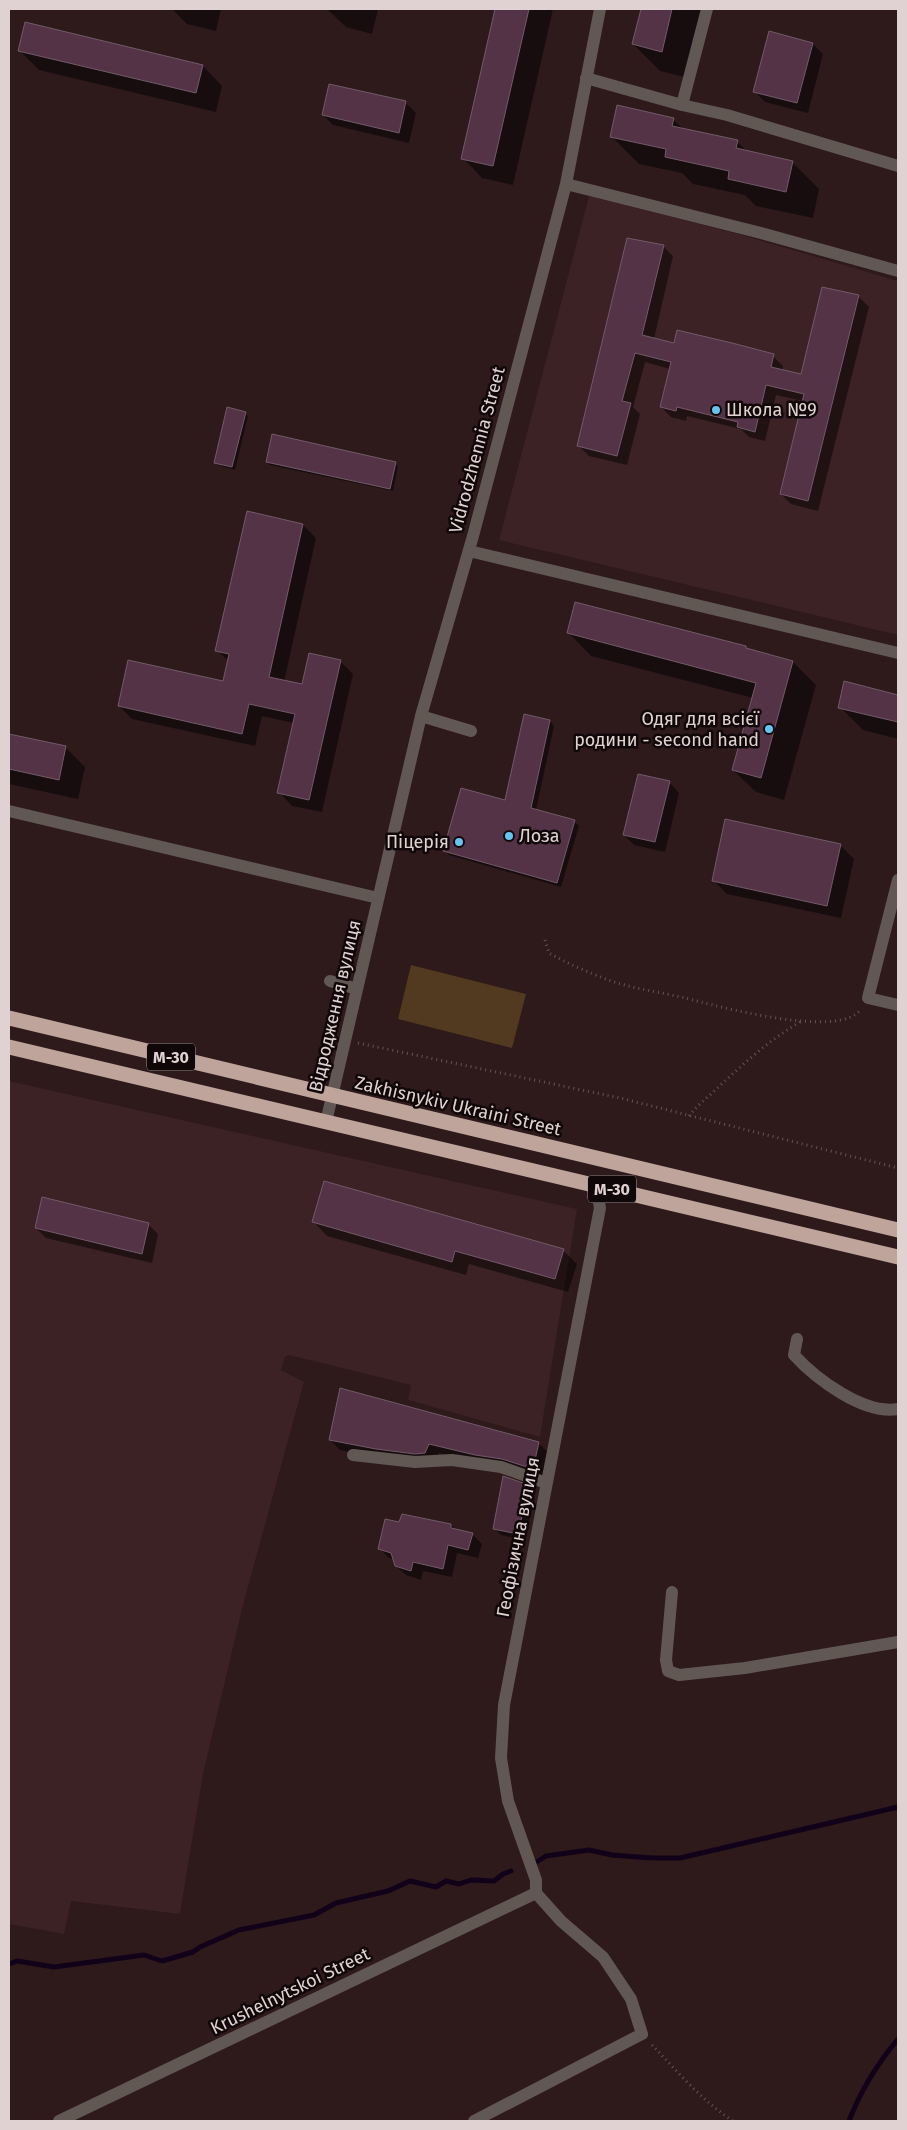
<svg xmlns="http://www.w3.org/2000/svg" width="907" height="2130" font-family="'Fira Sans',sans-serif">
  <rect width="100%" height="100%" fill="#2e191b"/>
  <path fill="#3c2125" d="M589,196L742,235L898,281V635L499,540Z
    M9,1081L577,1209L540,1437L408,1400L411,1385L289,1355L285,1357L281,1370L304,1382L243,1605L203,1774L180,1914L71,1901L64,1934L9,1924Z"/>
  <path fill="#513a1f" d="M411,965L526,994L512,1048L398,1019Z"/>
  <path fill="#0007" d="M172,9H221L216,31L187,24Z
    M327,9H378L372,34L346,27Z
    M497,9H553L513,185L482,178L463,158Z
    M642,9H705L689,78L660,71L633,44Z
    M813,44L823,54L808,113L765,102L755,92Z
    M19,50L203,66L222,86L216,112L39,70Z
    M405,102L416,113L409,143L333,125L323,115Z
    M673,119L684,130L737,142L748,152L792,162L819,189L813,218L756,206L745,195L693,184L682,173L639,164L612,137Z
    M663,246L673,256L654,339L674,344L773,356L783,366L782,371L802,376L858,296L869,307L818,511L791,504L781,494L803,401L776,395L765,441L749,437L741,429L687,416L686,421L671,417L661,407L670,369L645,362L633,407L640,414L627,465L589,456L579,446Z
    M245,413L248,416L235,470L218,465L215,462Z
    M267,462L395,463L398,466L393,491L270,465Z
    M303,525L316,538L284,682L303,686L340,661L353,674L322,812L292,806L279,792L294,723L262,716L255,746L132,719L119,706L224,682L229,662L217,650Z
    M569,633L748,650L793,662L816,685L784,800L756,792L733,770L753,698L591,656Z
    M845,683L898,696V739L863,730L840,707Z
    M525,716L550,721L554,726L536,810L574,821L579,826L561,887L449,855L445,851L506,802Z
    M9,736L65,747L85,767L78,799L9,784Z
    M669,782L679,793L665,852L634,845L624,835Z
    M840,845L854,859L841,918L727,894L713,880Z
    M314,1222L563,1250L577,1264L568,1292L469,1264L466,1275L327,1236Z
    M148,1224L158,1234L152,1263L46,1238L36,1228Z
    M330,1440L538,1443L549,1453L543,1479L439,1453L435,1463L387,1459L340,1450Z
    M528,1486L535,1493L525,1540L501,1535L495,1529Z
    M399,1523L451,1525L456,1530L472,1534L482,1544L478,1558L457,1553L452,1577L423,1571L421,1580L406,1575L396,1566L394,1560L389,1558L379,1548Z"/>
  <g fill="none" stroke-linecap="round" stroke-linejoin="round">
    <path stroke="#120219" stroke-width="5" d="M532,1865L546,1856L589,1850L612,1855L652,1858H680L898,1807
      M9,1964L17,1961L54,1967L144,1955L162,1961L193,1952L200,1947L239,1930L314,1915L336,1903L388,1891L410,1881L436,1887L446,1881L459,1884L471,1880L494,1881L503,1874L511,1871
      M849,2121C860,2092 878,2063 898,2039"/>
  </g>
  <path fill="#543347" stroke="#715b68" d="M495,9H529L493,166L461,159Z
    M641,9H672L662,52L632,44Z
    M25,22L203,65L196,93L18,51Z
    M769,31L813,43L797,103L753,92Z
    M329,84L406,101L399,133L322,115Z
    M617,105L674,118L672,126L738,140L736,148L793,161L786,192L728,179L729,171L665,157L666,149L610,137Z
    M627,238L664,245L642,335L674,343L677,330L732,343L774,354L771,367L801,374L822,287L859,295L808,501L780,494L804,394L766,385L755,432L737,427L738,422L677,407L676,411L660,407L671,362L635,353L622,401L631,403L617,456L577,446Z
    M227,407L246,412L232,467L214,463Z
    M272,434L396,462L390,489L266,462Z
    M247,511L303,524L269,677L302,684L309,653L341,660L309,800L277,793L295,714L249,704L242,734L118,706L128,660L223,681L229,654L215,651Z
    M575,602L746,646V648L793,661L761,778L732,770L756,683L567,633Z
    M844,681L898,695V722L838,708Z
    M524,714L550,720L531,808L575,820L557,883L443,851L461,788L505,800Z
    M9,734L66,746L59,780L9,769Z
    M638,774L670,781L655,842L623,835Z
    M725,819L841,844L827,906L712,881Z
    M324,1181L564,1249L555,1279L455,1251L452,1262L312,1222Z
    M42,1197L149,1223L142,1254L35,1228Z
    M340,1388L539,1442L533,1469L502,1459L475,1455L429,1444L425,1453L415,1454L376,1449L329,1440Z
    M503,1476L529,1485L518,1534L493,1529Z
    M402,1514L451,1524V1528L473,1533L468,1550L448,1545L443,1569L413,1562L411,1571L395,1566L391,1553L378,1549L385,1519L399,1522Z"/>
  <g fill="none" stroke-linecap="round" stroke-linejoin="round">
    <path stroke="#665355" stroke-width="3" stroke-dasharray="1 4" stroke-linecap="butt" d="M545,940L549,953C568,964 590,973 611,981C635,989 660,992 685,998C717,1006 840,1040 861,1009
      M358,1043L620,1098L898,1168
      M689,1116C696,1107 703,1101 711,1094C739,1068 768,1040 802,1021
      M652,2045C677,2071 702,2101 733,2121"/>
    <path stroke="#615753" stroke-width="12" d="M586,78L682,105L727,115L898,166
      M682,105L707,9
      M566,184L761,233L898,271
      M469,551L898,653
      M421,716L471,731
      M9,811L378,898
      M898,880L868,998L898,1005
      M330,981L357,989
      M326,1122L421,716L473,536L566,184L600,9
      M797,1339L794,1355C816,1379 864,1415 898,1409
      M353,1455L415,1462L452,1460L501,1467L546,1483
      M672,1592L666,1660L668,1671L679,1675L745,1668L898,1642
      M536,1893V1880L508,1801L501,1758L504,1705L600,1208L596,1185
      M59,2121L536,1893
      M474,2121L642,2034L631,1999L603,1957L561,1921L536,1893"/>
    <path stroke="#bea49b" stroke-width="15" d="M9,1018L898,1230
      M9,1047L898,1257"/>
  </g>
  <g fill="#65c5ee" stroke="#100708" stroke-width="2">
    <circle cx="716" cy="410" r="5"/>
    <circle cx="769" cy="729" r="5"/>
    <circle cx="509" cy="836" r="5"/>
    <circle cx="459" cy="842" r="5"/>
  </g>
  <g text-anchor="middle" stroke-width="5" stroke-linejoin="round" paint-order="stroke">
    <g fill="#100708" stroke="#a29495" stroke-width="1">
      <rect x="147" y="1043.5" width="48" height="27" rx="4"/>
      <rect x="588" y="1175.5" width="48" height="27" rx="4"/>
    </g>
    <g font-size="16" font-weight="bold" fill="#e0d1d2">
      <text x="171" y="1063">М-30</text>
      <text x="612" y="1195">М-30</text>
    </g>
    <g font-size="18" fill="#e0d1d2" stroke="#100708" text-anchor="start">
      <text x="726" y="416">Школа №9</text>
      <text x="759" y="725" text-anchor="end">Одяг для всієї<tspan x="759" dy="21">родини - second hand</tspan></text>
      <text x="519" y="842">Лоза</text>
      <text x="449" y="848" text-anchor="end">Піцерія</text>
    </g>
    <g font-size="18" fill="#e0d1d2" stroke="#100708">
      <text transform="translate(477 450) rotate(-75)" y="6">Vidrodzhennia Street</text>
      <text transform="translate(335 1006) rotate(-77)" y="6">Відродження вулиця</text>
      <text transform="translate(458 1106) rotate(13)" y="6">Zakhisnykiv Ukraini Street</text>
      <text transform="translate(518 1537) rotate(-79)" y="6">Геофізична вулиця</text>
      <text transform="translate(290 1991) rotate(-26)" y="6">Krushelnytskoi Street</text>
    </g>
  </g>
  <rect width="907" height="2130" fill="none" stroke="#e0d1d2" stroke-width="20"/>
</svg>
